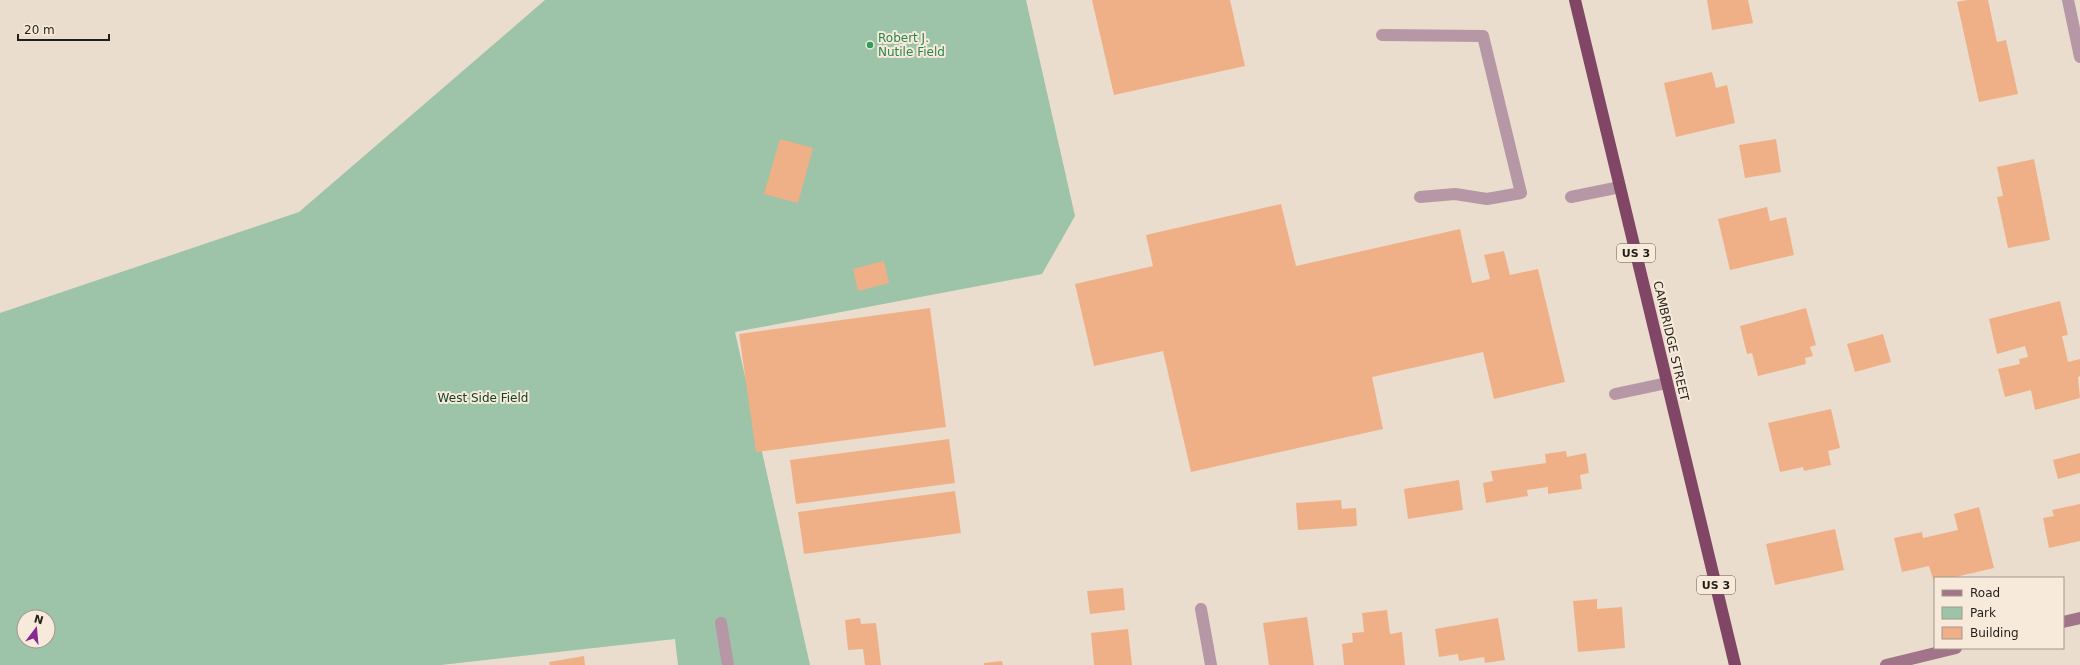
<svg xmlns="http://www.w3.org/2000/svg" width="2080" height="665" font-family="'DejaVu Sans',sans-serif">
  <rect width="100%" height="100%" fill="#eaddce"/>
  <path fill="#9dc3a8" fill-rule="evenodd" d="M545,0H1026L1075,216L1042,274L735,332L810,665H678L675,639L441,665H0V313L299,212ZM24,617H48V641H24Z"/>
  <path fill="#f0b087" d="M1092,0H1230L1245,66L1114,95Z
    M1707,0H1748L1753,23L1712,30Z
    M1967,0H1988L1997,42L2006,40L2018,94L1979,102L1957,2Z
    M1712,72L1716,88L1727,85L1735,123L1676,137L1664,83Z
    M780,139L813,148L798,203L764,194Z
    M1776,139L1781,172L1745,178L1739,145Z
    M2034,159L2050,240L2008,248L1997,197L2003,196L1997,167Z
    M1281,204L1296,266L1460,229L1472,283L1490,279L1484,255L1504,251L1510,275L1538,269L1565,382L1494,399L1483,352L1372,377L1383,429L1191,472L1163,351L1094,366L1075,284L1153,266L1146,235Z
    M1767,207L1770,221L1786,217L1794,255L1730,270L1718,219Z
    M884,261L889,283L858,291L853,269Z
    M2060,301L2068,335L2062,336L2068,362L2080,359V376L2078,377L2080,398L2035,410L2031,390L2005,397L1998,369L2020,364L2019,359L2028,357L2025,346L1997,354L1989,319Z
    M930,308L946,427L756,452L739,334Z
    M1806,308L1816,345L1810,347L1813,356L1805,358L1806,364L1758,376L1752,353L1747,354L1740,326Z
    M1883,334L1891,362L1855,372L1847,344Z
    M1831,409L1840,448L1828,451L1831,465L1804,471L1803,467L1780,472L1768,423Z
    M949,439L955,483L796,504L790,460Z
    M1566,451L1567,457L1586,453L1589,473L1580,475L1582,489L1548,494V487L1527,490L1528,496L1486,503L1483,483L1493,481L1491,471L1546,463L1545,454Z
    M2080,453V473L2058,479L2053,460Z
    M1459,480L1463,510L1408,519L1404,489Z
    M955,491L961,533L804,554L798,512Z
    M1341,500L1342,509L1356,508L1357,526L1298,530L1296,503Z
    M2080,504V541L2049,548L2043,518L2054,516L2052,510Z
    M1979,507L1994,568L1951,578H1935L1934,582L1929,566L1902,572L1894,538L1922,532L1923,538L1958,530L1954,514Z
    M1835,529L1844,570L1775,585L1766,544Z
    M1123,588L1125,610L1090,614L1087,591Z
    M1597,599V609L1622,607L1625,648L1578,652L1573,601Z
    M1387,610L1390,634L1402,632L1405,665H1344L1342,644L1353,642L1352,633L1364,632L1362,613Z
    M1307,617L1314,665H1269L1263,623Z
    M860,618L861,624L876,623L881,665H865L863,649L848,650L845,620Z
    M1498,618L1505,660L1485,663L1484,657L1459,661L1458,654L1439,657L1435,629Z
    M1128,629L1132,665H1094L1091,633Z
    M584,656L585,665H550L549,662Z
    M1002,661L1003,665H984V663Z"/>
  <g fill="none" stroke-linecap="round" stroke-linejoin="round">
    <path stroke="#b697a6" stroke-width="12" d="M1382,35L1483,36L1521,193L1487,199L1455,194L1420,197
      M1571,197L1620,187
      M1615,394L1667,383
      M721,623L728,665"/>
    <path stroke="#b697a6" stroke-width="12" d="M2068,0L2080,57
      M1201,609L1211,665"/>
    <path stroke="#a1748a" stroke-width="12" d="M2063,622L2080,618
      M1886,665L1956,648"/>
    <path stroke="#814565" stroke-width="12" d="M1575,0L1735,665"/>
  </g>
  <circle fill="#2e9e5b" stroke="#f7eadb" stroke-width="1.5" cx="870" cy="45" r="4"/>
  <g text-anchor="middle" stroke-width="4" stroke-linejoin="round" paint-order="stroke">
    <g fill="#f7eadb" stroke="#625b52" stroke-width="1">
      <rect x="1617" y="244" width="38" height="18" rx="3"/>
      <rect x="1697" y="576" width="38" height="18" rx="3"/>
    </g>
    <g font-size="11" font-weight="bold" fill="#221e18">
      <text x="1636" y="257">US 3</text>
      <text x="1716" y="589">US 3</text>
    </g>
    <g font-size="12" fill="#27864d" stroke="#f7eadb" text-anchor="start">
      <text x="878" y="42">Robert J.<tspan x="878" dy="14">Nutile Field</tspan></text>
    </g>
    <g font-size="12" fill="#221e18" stroke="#f7eadb">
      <text transform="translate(1671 341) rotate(77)" y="4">CAMBRIDGE STREET</text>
    </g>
    <g font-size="12" fill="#104225" stroke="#f7eadb">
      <text x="483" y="402">West Side Field</text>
    </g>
  </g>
  <rect x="1934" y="577" width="130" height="72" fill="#f7eadb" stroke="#a2988d"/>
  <rect x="1942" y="590" width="20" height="6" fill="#a1748a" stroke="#a2988d"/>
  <text x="1970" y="597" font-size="12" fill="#221e18">Road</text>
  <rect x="1942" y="607" width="20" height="12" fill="#9dc3a8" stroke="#a2988d"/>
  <text x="1970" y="617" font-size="12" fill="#221e18">Park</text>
  <rect x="1942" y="627" width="20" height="12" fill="#f0b087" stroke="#a2988d"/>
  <text x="1970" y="637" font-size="12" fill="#221e18">Building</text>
  <g transform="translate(36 629) rotate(16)"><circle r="19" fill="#f7eadb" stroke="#a2988d"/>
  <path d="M0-3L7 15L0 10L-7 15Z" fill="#892890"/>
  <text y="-6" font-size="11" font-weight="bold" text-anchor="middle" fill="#221e18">N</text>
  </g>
  <path d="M18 34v6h91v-6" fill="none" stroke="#221e18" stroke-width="2"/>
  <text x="24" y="34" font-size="12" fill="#221e18" stroke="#f7eadb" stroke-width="3" paint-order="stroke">20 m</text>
</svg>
